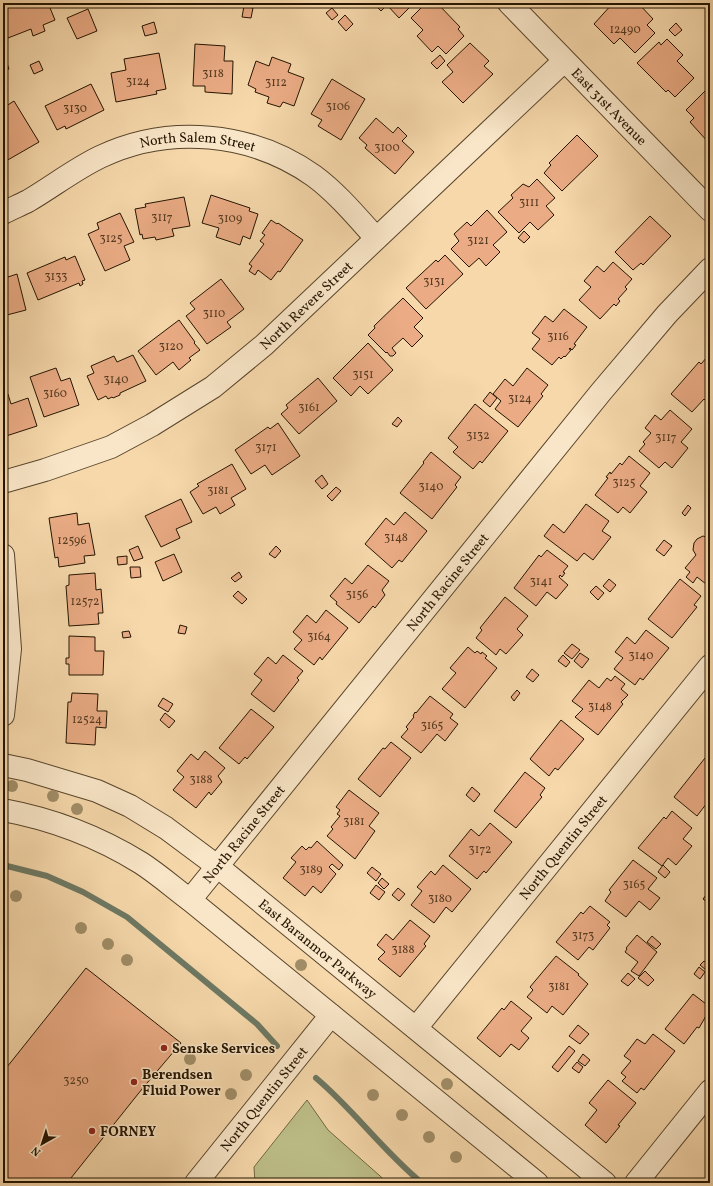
<svg xmlns="http://www.w3.org/2000/svg" width="713" height="1186" font-family="Vollkorn,serif">
  <rect width="100%" height="100%" fill="#f6d8ab"/>
  <filter id="stains"><feTurbulence type="fractalNoise" baseFrequency=".005" numOctaves="4"/><feColorMatrix values="0 0 0 0 .2 0 0 0 0 .09 0 0 0 0 .02 0 0 0 .5 -.17"/></filter>
  <radialGradient id="worn" r=".72"><stop offset=".6" stop-color="#630" stop-opacity="0"/><stop offset="1" stop-color="#630" stop-opacity=".3"/></radialGradient>
  <path fill="#bdbe88" stroke="#706944" d="M307,1100L328,1130L388,1183H255L254,1167Z"/>
  <g fill="none" stroke-linecap="round" stroke-linejoin="round">
    <path stroke="#6d7863" stroke-width="6" d="M3,865L47,876L83,892L127,917L257,1024L277,1046
      M316,1078C354,1110 383,1151 422,1183"/>
  </g>
  <path fill="#ebac85" stroke="#241400" d="M18,3H48L55,20L43,25L45,31L33,36L31,29L8,38L3,25V12L7,10L6,7Z
    M373,3H414L399,18L387,5L381,11Z
    M426,3H437L460,27L458,29L464,36L446,54L438,46L432,52L417,36L423,30L411,18Z
    M613,3H626L632,8L638,3L653,19L647,25L655,33L635,53L620,38L614,44L594,24Z
    M244,6L253,8L251,18L242,17Z
    M332,8L338,15L332,20L326,13Z
    M88,9L97,31L77,39L67,18Z
    M345,15L353,24L346,31L338,22Z
    M154,22L157,33L145,36L142,26Z
    M676,23L682,30L675,36L669,30Z
    M667,39L683,55L677,61L694,78L675,97L668,90L666,92L637,63L659,42L661,45Z
    M470,43L489,61L484,66L493,74L463,103L442,82L453,72L447,65Z
    M195,44L225,46L224,61H233L232,94L205,92V86H193Z
    M159,53L166,89L156,91L157,94L116,102L111,73L126,70L124,59Z
    M440,55L445,61L437,69L431,63Z
    M272,57L291,64L288,72L304,78L294,106L283,102L280,107L267,103L269,97L255,92L256,89L248,85L256,61L269,66Z
    M6,60L9,69L3,71V61Z
    M39,61L43,70L34,74L30,65Z
    M332,79L365,99L341,140L318,126L322,120L311,114Z
    M91,84L104,110L66,129L65,126L57,130L45,106Z
    M710,86V140L708,142L690,122L694,118L686,110Z
    M14,101L39,142L6,161L3,156V108Z
    M376,118L393,133L398,127L407,136L402,141L414,152L395,174L365,148L367,145L359,138Z
    M577,135L598,156L562,191L544,173L551,165L549,163Z
    M537,179L555,198L546,206L554,215L538,230L530,222L519,233L498,212L513,198L511,195L523,184L529,187Z
    M211,195L250,208L249,211L258,214L250,239L243,236L240,245L216,237L219,228L202,223Z
    M184,197L190,226L172,229L174,236L156,240L155,237L143,239L142,234L140,235L135,209L146,207L145,204Z
    M487,210L507,232L493,245L500,252L486,266L479,258L469,267L451,249L459,241L454,234L467,222L471,226Z
    M120,213L134,242L124,246L130,260L105,271L88,234L99,229L97,223Z
    M650,216L671,236L643,265L641,263L633,270L615,252Z
    M271,220L277,224L278,223L303,240L280,272L278,271L271,280L258,270L255,275L249,271L252,266L249,264L264,244L260,241L265,235L262,233Z
    M524,231L530,237L524,243L518,238Z
    M445,255L463,274L426,309L406,288L436,260L438,262Z
    M75,256L85,280L82,281L83,284L80,286L79,283L38,300L27,273L65,257L66,260Z
    M613,262L632,279L625,287L627,289L618,299L620,301L616,306L614,304L600,319L579,300L591,287L584,281L597,266L604,272Z
    M7,274L8,277L17,274L26,310L3,316V275Z
    M221,279L244,309L227,322L231,327L207,344L186,316L195,309L190,303Z
    M403,298L423,318L414,327L423,336L412,347L403,338L392,348L396,353L393,356H390L387,352L386,353L368,335L375,328L374,326Z
    M564,309L587,327L574,344L576,345L572,350L570,348L569,349L571,350L565,357L564,356L561,359L559,357L552,365L532,349L540,339L532,333L545,316L553,322Z
    M179,320L195,342L194,343L200,350L189,358L191,360L179,370L173,362L156,375L138,351Z
    M368,343L393,370L368,394L360,386L351,396L333,378Z
    M133,355L146,381L120,393V395L113,398L112,397L108,399L106,396L98,400L87,376L94,373L91,366L114,356L117,362Z
    M707,357L710,360V405L704,399L692,412L671,394L699,362L701,364Z
    M56,368L61,381L70,378L79,405L44,417L30,377Z
    M527,368L548,385L541,394L543,396L518,427L495,409L501,401L493,394L505,379L513,386Z
    M318,378L337,401L299,434L281,414L288,408L286,405Z
    M490,392L497,398L490,407L483,401Z
    M8,394L11,404L28,398L37,426L3,437V395Z
    M475,404L508,431L482,463L480,461L473,469L453,452L458,447L448,438Z
    M670,410L692,429L681,442L688,448L672,468L665,462L659,468L639,451L645,444L643,442L651,433L645,428L655,415L661,420Z
    M398,417L402,421L397,427L392,424Z
    M278,423L300,456L272,475L265,465L251,474L235,450L268,427L270,429Z
    M431,452L461,477L455,485L457,487L432,519L400,493L424,463L423,462Z
    M629,456L650,473L640,486L647,492L630,513L623,507L618,513L595,495L608,478L606,477L610,472L611,474L620,463L622,465Z
    M232,464L246,489L231,498L235,505L220,514L216,507L203,514L190,492L199,486L197,484Z
    M322,475L328,484L322,489L315,481Z
    M336,487L341,491L332,501L327,496Z
    M181,499L192,522L176,529L180,538L161,547L145,516Z
    M586,504L609,521L602,531L611,537L593,560L584,553L577,561L544,536L553,524L564,533Z
    M688,505L691,508L685,516L682,513Z
    M405,512L427,531L402,562L399,560L392,568L365,544L386,518L394,525Z
    M77,513L78,525L89,523L95,555L84,556L85,563L59,567L58,557L55,558L49,518Z
    M703,536L710,538V581L709,580L706,584L697,577L693,583L686,577L690,572L685,568L696,555L693,550L694,543L697,539Z
    M664,540L672,546L664,556L656,550Z
    M138,546L143,558L134,561L129,550Z
    M276,546L281,551L275,558L269,554Z
    M547,550L568,566L563,572L565,573L562,577L560,575L559,577L568,585L556,599L547,592L536,606L514,588L539,555L541,557Z
    M174,554L182,572L163,581L155,562Z
    M127,556V564L118,565L117,557Z
    M368,565L389,581L382,590L385,595L375,608L373,606L359,623L336,604L337,602L330,596L345,578L352,584Z
    M130,567H140L141,577L131,578Z
    M239,572L242,577L235,582L231,578Z
    M95,573L96,590L101,589L103,613H98L99,624L69,626L66,586L69,585V575Z
    M609,579L616,585L610,592L603,586Z
    M680,579L701,596L694,605L697,607L672,638L648,619Z
    M596,586L604,593L598,600L590,592Z
    M238,591L247,599L242,604L233,596Z
    M505,597L528,616L517,629L523,635L506,654L500,649L496,655L476,638L482,630L480,628Z
    M326,610L348,628L322,660L320,657L314,665L294,649L302,640L293,632L307,615L316,623Z
    M180,625L187,627L185,634L178,633Z
    M646,630L669,648L643,680L640,678L635,685L614,669L623,658L615,652L627,637L635,644Z
    M129,631L131,637L123,638L122,632Z
    M69,636L95,637V651H104L103,675H69V664H66V658H69Z
    M572,644L580,650L572,659L564,653Z
    M468,647L475,653L477,651L481,654L482,652L487,656L485,658L497,668L465,708L442,689L456,673L450,668Z
    M580,653L589,659L582,668L574,661Z
    M283,655L303,671L297,678L299,680L274,712L251,694L262,680L254,674L268,657L276,664Z
    M563,655L570,662L566,667L558,661Z
    M532,669L539,675L533,682L526,677Z
    M615,676L625,684L621,689L628,695L621,702L623,704L598,735L575,717L583,709L572,701L589,680L599,688L607,678L611,681Z
    M517,690L520,693L514,701L511,697Z
    M72,693L98,694L97,711H107L106,728L96,727L95,745L66,743L68,702H71Z
    M430,696L453,714L450,718L458,724L445,741L437,734L421,753L401,737L408,729L406,727L414,717L413,716L415,712L416,713Z
    M163,698L173,704L168,712L158,706Z
    M251,709L274,727L247,759L245,757L239,764L219,748Z
    M165,713L175,721L169,728L160,720Z
    M561,720L584,739L558,770L555,768L549,776L530,759Z
    M391,742L411,758L380,797L358,779L383,748L385,749Z
    M205,751L225,768L218,776L222,782L211,795L209,792L196,808L173,790L184,777L177,771L191,754L198,760Z
    M705,758L710,762V799L697,816L674,797Z
    M525,772L545,788L540,795L542,797L516,828L494,811Z
    M472,787L480,794L474,802L466,795Z
    M349,790L379,813L369,826L375,831L355,859L327,836L333,829L331,827L340,816L337,814L340,810L336,807Z
    M672,811L692,828L683,839L692,846L676,865L668,858L662,866L638,848L664,817L666,819Z
    M490,823L512,842L486,873L484,871L477,879L449,856L471,829L479,836Z
    M317,841L343,865L339,870L332,864L329,867L336,874L321,893L313,886L305,896L283,878L296,862L291,858L302,846L306,850L309,847L311,848Z
    M633,860L657,878L648,889L660,898L650,910L639,901L626,917L605,901L611,892L609,890Z
    M443,865L471,889L452,912L446,907L434,923L411,905L422,891L417,887L431,871L435,875Z
    M663,865L670,872L665,878L658,872Z
    M372,867L381,874L376,881L367,873Z
    M382,878L389,884L384,889L378,883Z
    M376,885L385,892L379,900L370,893Z
    M398,888L405,894L399,901L392,895Z
    M709,891L710,892V905L703,899Z
    M590,906L610,922L607,925L610,928L593,950L589,947L578,960L556,942L581,912L583,914Z
    M410,920L430,936L424,944L426,946L400,977L378,959L385,952L377,945L386,934L393,940Z
    M637,935L657,952L639,976L631,971L638,962L625,952L627,949L626,948Z
    M652,936L661,944L656,949L647,942Z
    M556,956L579,974L578,975L588,984L563,1015L552,1006L547,1013L527,997L533,990L530,987Z
    M704,961L710,965V976L705,972L706,970L700,965Z
    M699,967L705,972L700,979L694,974Z
    M86,968L181,1043L142,1089L67,1183H3V1072Z
    M645,971L654,980L648,986L638,978Z
    M628,973L635,979L628,986L621,981Z
    M693,994L710,1007V1009L699,1028L697,1027L684,1044L665,1029Z
    M511,1001L532,1018L521,1031L529,1038L519,1050L511,1044L500,1057L477,1038L502,1008L504,1010Z
    M578,1025L589,1034L580,1044L569,1036Z
    M653,1034L675,1051L644,1090L641,1088L637,1093L622,1081L626,1077L621,1073L631,1061L624,1056L637,1039L645,1044Z
    M569,1046L575,1051L558,1072L552,1067Z
    M583,1054L590,1060L585,1066L578,1061Z
    M577,1062L583,1067L579,1073L572,1068Z
    M608,1080L636,1103L618,1125L620,1126L606,1143L585,1125L597,1110L589,1103Z"/>
  <g fill="none" stroke-linecap="round" stroke-linejoin="round">
    <g stroke="#58452b" stroke-width="24">
      <g id="minor">
        <path id="s1" d="M509,3L710,210"/>
        <path id="s2" d="M3,213C11,209 20,205 28,201C52,187 75,169 100,157C169,124 252,132 314,176C337,193 357,217 376,238"/>
        <path id="s3" d="M3,482L45,470L111,447L152,425L213,387L264,345L564,61"/>
        <path d="M3,555L10,649L3,715"/>
        <path id="s4" d="M3,765L27,770L97,791L130,806L166,828L217,866L605,1183"/>
        <path d="M3,810C52,819 99,837 141,863C158,874 174,888 190,900L537,1183"/>
        <path id="s5" d="M190,900L601,392L667,314L710,269"/>
        <path id="s6" d="M416,1028L710,666"/>
        <path id="s7" d="M196,1183L331,1015"/>
        <path d="M636,1183L710,1091"/>
      </g>
    </g>
    <use href="#minor" stroke="#f9e6c8" stroke-width="22"/>
  </g>
  <g fill="#a08d67">
    <circle cx="12" cy="786" r="6"/>
    <circle cx="53" cy="796" r="6"/>
    <circle cx="77" cy="809" r="6"/>
    <circle cx="16" cy="896" r="6"/>
    <circle cx="81" cy="928" r="6"/>
    <circle cx="108" cy="944" r="6"/>
    <circle cx="127" cy="960" r="6"/>
    <circle cx="301" cy="965" r="6"/>
    <circle cx="190" cy="1059" r="6"/>
    <circle cx="246" cy="1075" r="6"/>
    <circle cx="447" cy="1084" r="6"/>
    <circle cx="231" cy="1094" r="6"/>
    <circle cx="373" cy="1095" r="6"/>
    <circle cx="402" cy="1115" r="6"/>
    <circle cx="429" cy="1137" r="6"/>
    <circle cx="456" cy="1157" r="6"/>
  </g>
  <g fill="#8f2418" stroke="#f9e6c8" stroke-width="1.5">
    <circle cx="164" cy="1048" r="4"/>
    <circle cx="134" cy="1082" r="4"/>
    <circle cx="92" cy="1131" r="4"/>
  </g>
  <g text-anchor="middle" stroke-width="3" stroke-linejoin="round" paint-order="stroke">
    <g font-size="12" fill="#563a21">
      <text x="625" y="33">12490</text>
      <text x="213" y="77">3118</text>
      <text x="138" y="85">3124</text>
      <text x="276" y="86">3112</text>
      <text x="338" y="110">3106</text>
      <text x="75" y="112">3130</text>
      <text x="387" y="151">3100</text>
      <text x="529" y="206">3111</text>
      <text x="162" y="221">3117</text>
      <text x="230" y="222">3109</text>
      <text x="111" y="242">3125</text>
      <text x="478" y="244">3121</text>
      <text x="56" y="280">3133</text>
      <text x="434" y="285">3131</text>
      <text x="214" y="317">3110</text>
      <text x="558" y="340">3116</text>
      <text x="171" y="350">3120</text>
      <text x="363" y="378">3151</text>
      <text x="116" y="383">3140</text>
      <text x="55" y="397">3160</text>
      <text x="520" y="402">3124</text>
      <text x="309" y="411">3161</text>
      <text x="478" y="439">3132</text>
      <text x="666" y="441">3117</text>
      <text x="266" y="451">3171</text>
      <text x="624" y="486">3125</text>
      <text x="431" y="490">3140</text>
      <text x="218" y="494">3181</text>
      <text x="396" y="541">3148</text>
      <text x="72" y="544">12596</text>
      <text x="541" y="585">3141</text>
      <text x="357" y="598">3156</text>
      <text x="85" y="605">12572</text>
      <text x="319" y="640">3164</text>
      <text x="641" y="659">3140</text>
      <text x="600" y="710">3148</text>
      <text x="87" y="723">12524</text>
      <text x="432" y="729">3165</text>
      <text x="201" y="783">3188</text>
      <text x="354" y="825">3181</text>
      <text x="480" y="853">3172</text>
      <text x="311" y="873">3189</text>
      <text x="634" y="888">3165</text>
      <text x="440" y="902">3180</text>
      <text x="583" y="939">3173</text>
      <text x="403" y="953">3188</text>
      <text x="559" y="990">3181</text>
      <text x="76" y="1084">3250</text>
    </g>
    <g font-size="14" fill="#241400" stroke="#f9e6c8">
      <text dy="5" stroke="none"><textPath href="#s1" startOffset="144">East 31st Avenue</textPath></text>
      <text dy="5" stroke="none"><textPath href="#s2" startOffset="213">North Salem Street</textPath></text>
      <text dy="5" stroke="none"><textPath href="#s3" startOffset="356">North Revere Street</textPath></text>
      <text dy="5" stroke="none"><textPath href="#s5" startOffset="409">North Racine Street</textPath></text>
      <text dy="5" stroke="none"><textPath href="#s5" startOffset="85">North Racine Street</textPath></text>
      <text dy="5" stroke="none"><textPath href="#s6" startOffset="233">North Quentin Street</textPath></text>
      <text dy="5" stroke="none"><textPath href="#s4" startOffset="370">East Baranmor Parkway</textPath></text>
      <text dy="5" stroke="none"><textPath href="#s7" startOffset="108">North Quentin Street</textPath></text>
    </g>
    <g font-size="14" font-weight="bold" fill="#241400" stroke="#f9e6c8" text-anchor="start">
      <text x="172" y="1053">Senske Services</text>
      <text x="142" y="1079">Berendsen<tspan x="142" dy="16">Fluid Power</tspan></text>
      <text x="100" y="1136">FORNEY</text>
    </g>
  </g>
  <rect width="713" height="1186" fill="none" stroke="#f6d8ab" stroke-width="16"/>
  <rect x="4" y="4" width="705" height="1178" fill="none" stroke="#241400" stroke-width="2"/>
  <rect x="8" y="8" width="697" height="1170" fill="none" stroke="#241400"/>
  <g transform="translate(42 1144) rotate(219)" stroke="#f9e6c8" stroke-width="3" paint-order="stroke">
  <path d="M0-3L7 15L0 10L-7 15Z" fill="#241400"/>
  <text y="-6" font-size="11" font-weight="bold" text-anchor="middle" fill="#241400">N</text>
  </g>
  <rect width="100%" height="100%" filter="url(#stains)"/>
  <rect width="100%" height="100%" fill="url(#worn)"/>
</svg>
